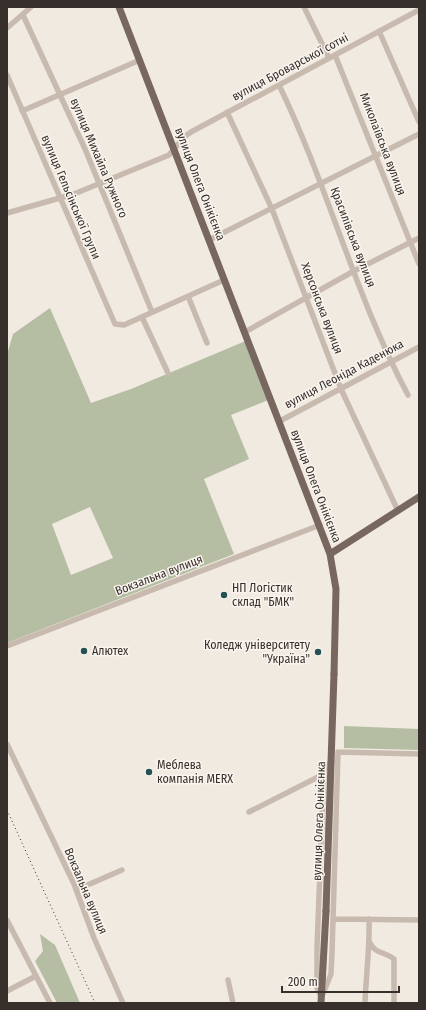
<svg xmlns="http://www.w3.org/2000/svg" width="426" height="1010" font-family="'Fira Sans Condensed',sans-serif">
  <rect width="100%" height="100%" fill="#f1eae1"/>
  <path fill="#b5bea3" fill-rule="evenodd" d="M50,308L91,403L131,389L248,340L271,399L231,415L249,459L204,479L234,554L7,643V355L13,334ZM90,507L113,558L71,575L52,524Z
    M344,726L419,729V750L344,748Z
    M40,934L55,945L80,1003H57L35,961L43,951Z"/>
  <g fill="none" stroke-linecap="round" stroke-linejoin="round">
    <path stroke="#c8baae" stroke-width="5.5" d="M304,7L329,58
      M23,15L85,149L152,312
      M7,28L31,7
      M379,31L419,122
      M335,55L419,264
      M7,75L115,324L124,325L224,280
      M279,85C328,186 355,296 408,395
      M22,111L140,60
      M227,112L272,209L341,389L398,511
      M7,213L74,194L169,155L184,137L191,132L419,10
      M209,240L419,134
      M188,296L207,343
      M142,317L168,373
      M245,332L354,271L419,238
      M280,421L419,347
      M7,646L320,525
      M7,744L74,884L94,938L123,1003
      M338,752L419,754
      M249,812L318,777L332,760
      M76,890L122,870
      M334,919L419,920
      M7,920L50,1003
      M370,943C375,954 386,952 394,959V1003
      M228,980L233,1003
      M7,991L36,976
      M323,994L331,974L332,953L338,752
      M321,996L317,988V947L324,770
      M365,1003C366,975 370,947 369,919"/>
    <path stroke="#77675f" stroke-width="7" d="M119,7L330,554L336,589L334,674
      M330,554L419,497
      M321,1003L326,911"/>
    <path stroke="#372f2c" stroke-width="1" stroke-dasharray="1 3" stroke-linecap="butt" d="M7,810L95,1003"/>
    <path stroke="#77675f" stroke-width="7" d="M326,911L334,674"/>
  </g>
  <g fill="#265154" stroke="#f9f4ee" stroke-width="1.5">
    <circle cx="224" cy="595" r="4"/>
    <circle cx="84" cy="651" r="4"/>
    <circle cx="318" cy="652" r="4"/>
    <circle cx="149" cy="772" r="4"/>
  </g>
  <g text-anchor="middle" stroke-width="3" stroke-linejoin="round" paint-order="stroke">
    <g font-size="12" fill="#372f2c" stroke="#f9f4ee">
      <text transform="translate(290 67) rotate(-28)" y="4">вулиця Броварської сотні</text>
      <text transform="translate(383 144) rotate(69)" y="4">Миколаївська вулиця</text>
      <text transform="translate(99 158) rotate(67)" y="4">вулиця Михайла Ружного</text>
      <text transform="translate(200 184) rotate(69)" y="4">вулиця Олега Онікієнка</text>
      <text transform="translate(71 197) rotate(67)" y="4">вулиця Гельсінської Групи</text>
      <text transform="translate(353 237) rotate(69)" y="4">Красилівська вулиця</text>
      <text transform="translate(322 308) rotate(69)" y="4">Херсонська вулиця</text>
      <text transform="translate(344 374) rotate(-28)" y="4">вулиця Леоніда Каденюка</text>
      <text transform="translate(316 486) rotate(69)" y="4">вулиця Олега Онікієнка</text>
      <text transform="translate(159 575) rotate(-21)" y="4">Вокзальна вулиця</text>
      <text transform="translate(319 821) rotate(-88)" y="4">вулиця Олега Онікієнка</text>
      <text transform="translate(86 891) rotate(67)" y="4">Вокзальна вулиця</text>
    </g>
    <g font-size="12" fill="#372f2c" stroke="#f9f4ee" text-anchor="start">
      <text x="232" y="592">НП Логістик<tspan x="232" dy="14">склад "БМК"</tspan></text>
      <text x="310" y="649" text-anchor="end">Коледж університету<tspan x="310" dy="14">"Україна"</tspan></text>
      <text x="92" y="655">Алютех</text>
      <text x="157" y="769">Меблева<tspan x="157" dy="14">компанія MERX</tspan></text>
    </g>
  </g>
  <rect width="426" height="1010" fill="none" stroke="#372f2c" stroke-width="16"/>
  <path d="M282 986v6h117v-6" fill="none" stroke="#372f2c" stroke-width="2"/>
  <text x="288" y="986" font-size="12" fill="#372f2c" stroke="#f9f4ee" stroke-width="3" paint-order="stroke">200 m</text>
</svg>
